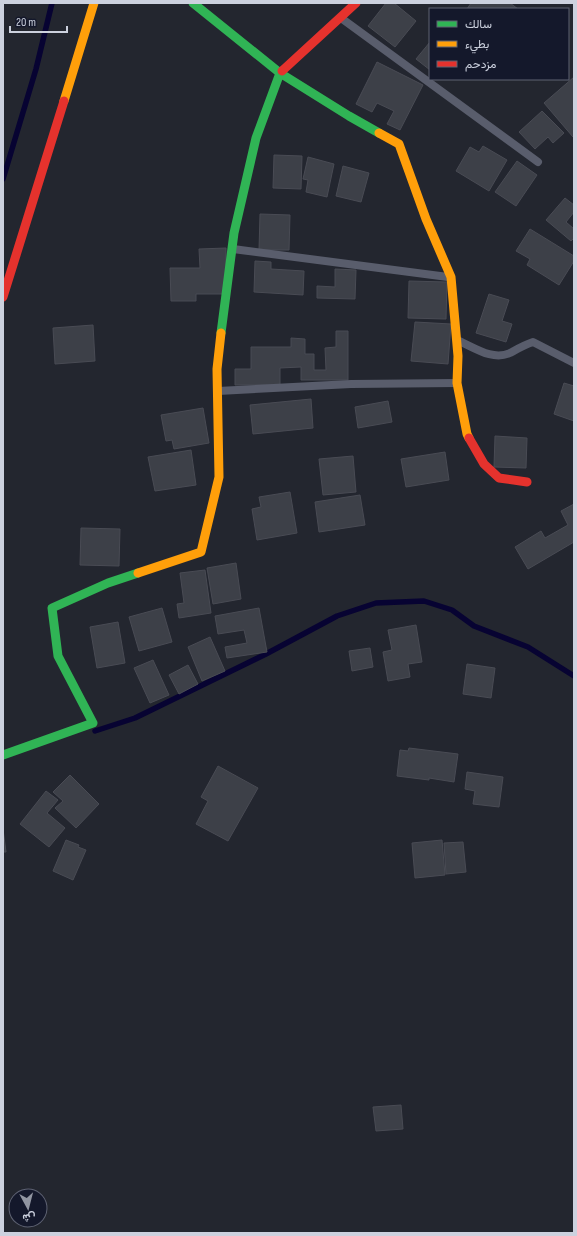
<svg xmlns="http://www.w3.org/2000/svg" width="577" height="1236" font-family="'Sofia Sans Condensed',Vazirmatn,sans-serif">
  <rect width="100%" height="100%" fill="#23262f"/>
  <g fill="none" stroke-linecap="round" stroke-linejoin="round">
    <path stroke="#070332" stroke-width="5.5" d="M3,179L36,69L52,3
      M95,731L135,718L266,654L337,616L376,603L424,601L452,610L474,626L528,647L574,676"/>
  </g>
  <path fill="#3d4048" stroke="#494b54" d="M386,3H394L416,21L395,47L368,26Z
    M471,3H510L518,9H467Z
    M430,42V70L416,59Z
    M377,62L423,85L400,130L387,124L394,111L377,103L372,112L356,104Z
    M574,77V136L573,137L544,103Z
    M542,111L564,133L553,143L548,137L535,149L519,132Z
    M483,146L507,160L489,191L456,171L470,147L479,152Z
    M274,155L302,156L301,189L273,188Z
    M308,157L334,164L327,197L306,192L308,180L303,179Z
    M517,161L537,175L516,206L495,192Z
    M343,166L369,173L361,202L336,196Z
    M565,198L574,205V212L566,222L574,229V238L571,241L546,220Z
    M260,214L290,215L289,250H259Z
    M530,229L574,256V261L559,285L527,265L530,259L516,251Z
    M226,248V294H196V301H171L170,268H200L199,249Z
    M255,261L271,262V269L304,271L303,295L254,292Z
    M335,269L356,270L355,299L317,298V286L335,287Z
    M409,281L447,282L446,319L408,318Z
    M489,294L509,300L502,321L512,324L506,342L476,333Z
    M415,322L451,324L448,364L411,361Z
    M93,325L95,361L55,364L53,328Z
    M336,331H348V380H301V367L280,368V385H235V369H251V347H291V338L305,339V354H314V370H326L325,348L336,347Z
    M564,383L574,386V421L554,414Z
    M311,399L313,428L253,434L250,405Z
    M388,401L392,422L358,428L355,407Z
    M203,408L209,443L174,449L172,440L166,441L161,415Z
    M495,436L527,438L526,468L494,467Z
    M191,450L196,485L155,491L148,457Z
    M445,452L449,480L406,487L401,459Z
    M353,456L356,492L323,495L319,459Z
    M290,492L297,533L257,540L252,509L261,507L259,497Z
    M360,495L365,525L319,532L315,502Z
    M574,504V542L528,569L515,547L541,531L545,538L568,525L561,511Z
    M81,528L120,529L119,566L80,565Z
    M236,563L241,599L213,604L207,568Z
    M205,570L211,613L179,618L177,604L184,603L180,573Z
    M162,608L172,642L139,651L129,617Z
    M259,608L267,652L227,658L225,647L247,643L244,630L218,634L215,616Z
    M118,622L125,663L97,668L90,627Z
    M416,625L422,662L408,664L410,677L388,681L383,652L392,650L388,630Z
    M210,637L225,671L202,681L188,647Z
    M370,648L373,667L352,671L349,651Z
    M153,660L169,695L150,703L134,668Z
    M467,664L495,668L491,698L463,694Z
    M188,665L198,684L179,694L169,675Z
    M409,748L458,754L454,782L429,778V780L397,776L400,750L408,751Z
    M218,766L258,788L228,841L196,824L208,801L201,797Z
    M467,772L503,777L499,807L473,804L475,791L465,789Z
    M70,775L99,804L76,828L55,808L63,801L53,792Z
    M46,791L58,800L47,813L65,828L49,847L20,824Z
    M3,829L6,852H3Z
    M66,840L79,845L78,847L86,850L73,880L53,871Z
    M442,840L445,875L415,878L412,843Z
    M463,842L466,872L446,874L444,843Z
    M401,1105L403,1129L376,1131L373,1107Z"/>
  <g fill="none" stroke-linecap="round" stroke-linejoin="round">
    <path stroke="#595d6c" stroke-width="8" d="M341,18L538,162
      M233,249L448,277
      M459,341C475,348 493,361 510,353C519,348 524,345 533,342L574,363
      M218,391L351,384L457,383"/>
    <path stroke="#30b455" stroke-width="9" d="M193,3L280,73L349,116L379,133
      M221,333L234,233L256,138L280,73L282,71
      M3,755L93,723L58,656L52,608L108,583L138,573"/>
    <path stroke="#ff9f0a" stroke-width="9" d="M64,101L94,3
      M379,133L399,144L426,219L451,277L458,356L457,383L467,434L469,438
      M138,573L201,552L219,477L217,369L221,333"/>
    <path stroke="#e5322d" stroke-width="9" d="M282,71L356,3
      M3,297L64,101
      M469,438L484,464L499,478L527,482"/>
  </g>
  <rect width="577" height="1236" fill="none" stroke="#ccd1de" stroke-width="8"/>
  <rect x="429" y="8" width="140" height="72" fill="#14182b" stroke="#5e6273"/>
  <rect x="437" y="21" width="20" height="6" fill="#30b455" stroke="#5e6273"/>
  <text x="465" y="28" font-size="12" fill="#ccd1de">سالك</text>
  <rect x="437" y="41" width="20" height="6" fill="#ff9f0a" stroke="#5e6273"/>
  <text x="465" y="48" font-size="12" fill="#ccd1de">بطيء</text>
  <rect x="437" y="61" width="20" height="6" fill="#e5322d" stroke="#5e6273"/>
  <text x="465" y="68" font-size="12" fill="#ccd1de">مزدحم</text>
  <g transform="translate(28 1208) rotate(173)"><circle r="19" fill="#14182b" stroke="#5e6273"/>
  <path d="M0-3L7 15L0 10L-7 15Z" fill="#9195a1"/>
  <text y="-6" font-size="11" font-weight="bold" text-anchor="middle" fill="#ccd1de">ش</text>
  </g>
  <path d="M10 26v6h57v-6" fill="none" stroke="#ccd1de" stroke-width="2"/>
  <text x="16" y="26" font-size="12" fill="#ccd1de" stroke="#14182b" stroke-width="3" paint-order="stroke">20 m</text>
</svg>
